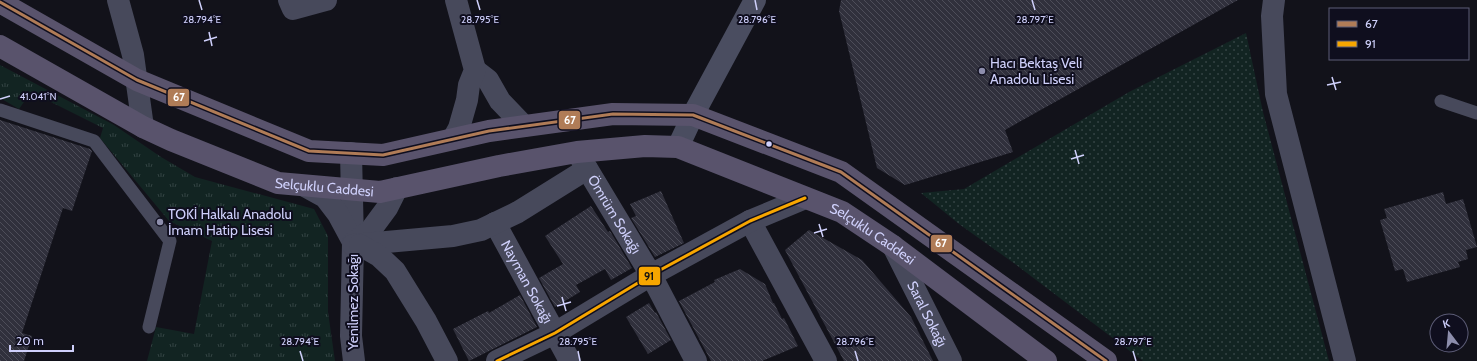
<svg xmlns="http://www.w3.org/2000/svg" width="1477" height="361" font-family="Cabin,sans-serif">
  <defs>
    <pattern id="grass-dots" width="8" height="8" patternUnits="userSpaceOnUse"><rect width="8" height="8" fill="#122422"/><path d="M2 2h.1M6 6h.1" fill="none" stroke="#334343" stroke-width="1.8" stroke-linecap="round"/></pattern>
    <pattern id="park-tufts" width="24" height="20" patternUnits="userSpaceOnUse"><rect width="24" height="20" fill="#122422"/><path d="M3 7l-1-3M5 7V3M7 7l1-3M15 17l-1-3M17 17v-4M19 17l1-3" fill="none" stroke="#334343"/></pattern>
    <pattern id="building-back-hatch" width="6" height="6" patternUnits="userSpaceOnUse"><rect width="6" height="6" fill="#30303c"/><path d="M-1 5l2 2M0 0l6 6M5-1l2 2" fill="none" stroke="#4d4d59"/></pattern>
  </defs>
  <rect width="100%" height="100%" fill="#12121a"/>
  <path fill="url(#grass-dots)" d="M1246,33L1263,112L1329,361H1143L1015,264L959,224L921,193L964,189L1129,92Z"/>
  <path fill="url(#park-tufts)" d="M0,65L114,125L161,157L195,177L314,209L328,236V312L335,361H147L156,327L194,334L212,241L169,221L100,138L103,128L31,92L19,109L0,98Z"/>
  <path fill="url(#building-back-hatch)" d="M841,0H1238L1005,130L1013,152L905,185L877,168L839,11Z
    M0,120L90,149L92,151L72,211L63,208L22,333L32,336L24,361H0Z
    M661,191L684,243L655,257L631,218L636,216L630,204Z
    M1443,192L1446,204L1463,199L1477,247L1466,250L1468,259L1458,262L1460,267L1407,282L1403,269L1395,271L1380,220L1387,218L1384,209Z
    M591,206L608,232L610,231L632,268L611,280L605,269L576,285L580,292L555,307L539,278L563,264L545,236Z
    M809,230L862,260L911,317L933,361H844L785,250Z
    M740,269L765,284L773,303H774L782,319L784,318L798,346L762,361H711L679,301L715,282L714,280Z
    M520,295L537,327L469,361L453,329L488,311L489,313Z
    M649,303L655,313L656,312L671,340L648,354L626,317Z"/>
  <g fill="none" stroke-linecap="round" stroke-linejoin="round">
    <path stroke="#47495b" stroke-width="13" d="M1441,101L1477,113
      M0,110L94,141L170,241L149,327"/>
    <g stroke="#47495b" stroke-width="22">
      <path d="M118,0L133,55L143,127"/>
      <path d="M289,0L293,9L326,0"/>
      <path d="M1274,0L1272,16L1276,94L1345,361"/>
      <path d="M475,70L488,80L500,101L524,126"/>
      <path d="M453,139L459,128L467,100L469,85L475,70L456,0"/>
      <path d="M351,153L353,243L351,336L354,361"/>
      <path id="s1" d="M580,157L651,275L696,361"/>
      <path d="M305,186L325,197L338,214L352,240"/>
      <path d="M750,221L826,361"/>
      <path id="s2" d="M495,223L570,361"/>
      <path d="M353,243L370,231L387,208L397,188"/>
      <path d="M353,245L453,236L481,230L518,212L587,169"/>
      <path d="M360,245L379,256L395,271L426,321L447,361"/>
      <path id="s3" d="M893,246L951,361"/>
      <path d="M497,361L555,333L651,275L750,221L805,198"/>
    </g>
    <path stroke="#4a4d60" stroke-width="22" d="M678,147L693,115L755,0"/>
    <g stroke="#59536c" stroke-width="22">
      <path d="M0,2L137,80L309,151L383,155L489,131L613,114L693,115L841,172L1106,361"/>
      <path id="s4" d="M0,46L143,127L171,140L278,183L380,192L499,166L577,152L645,146L678,147L842,212L893,246L1046,361"/>
    </g>
    <g stroke="#0f0e1e" stroke-width="6">
      <path id="bus-1" d="M0,2L137,80L309,151L383,155L489,131L613,114L693,115L841,172L1106,361"/>
    </g>
    <g stroke="#0f0e1e" stroke-width="6">
      <path id="bus-2" d="M497,361L555,333L651,275L750,221L805,198"/>
    </g>
    <use href="#bus-1" stroke="#b07c57" stroke-width="3"/>
    <use href="#bus-2" stroke="#f7a600" stroke-width="3"/>
  </g>
  <path fill="none" stroke="#cfd0fb" stroke-width="1.5" d="M199,0L202,10M477,0L480,10M755,0L757,10M1032,0L1035,10M209,32L212,46M204,41L217,37M1332,77L1336,90M1327,85L1341,82M0,99L10,96M1075,150L1079,164M1071,159L1084,155M819,224L823,237M814,233L827,229M562,297L566,311M557,306L571,302M300,351L303,361M578,351L580,361M855,351L858,361M1133,351L1136,361"/>
  <g fill="#8d8eac" stroke="#0f0e1e" stroke-width="1.5">
    <circle cx="982" cy="71" r="4"/>
    <circle cx="160" cy="222" r="4"/>
  </g>
  <circle fill="#cfd0fb" stroke="#0f0e1e" stroke-width="1.5" cx="769" cy="144" r="3.5"/>
  <g text-anchor="middle" stroke-width="4" stroke-linejoin="round" paint-order="stroke">
    <g font-size="14" fill="#cfd0fb" stroke="#0f0e1e" text-anchor="start">
      <text x="990" y="68">Hacı Bektaş Veli<tspan x="990" dy="16">Anadolu Lisesi</tspan></text>
      <text x="168" y="219">TOKİ Halkalı Anadolu<tspan x="168" dy="16">İmam Hatip Lisesi</tspan></text>
    </g>
    <g font-size="14" fill="#cfd0fb" stroke="#0f0e1e">
      <text dy="5" stroke="none"><textPath href="#s4" startOffset="357">Selçuklu Caddesi</textPath></text>
      <text dy="5" stroke="none"><textPath href="#s1" startOffset="67">Ömrüm Sokağı</textPath></text>
      <text dy="5" stroke="none"><textPath href="#s4" startOffset="929">Selçuklu Caddesi</textPath></text>
      <text dy="5" stroke="none"><textPath href="#s2" startOffset="67">Nayman Sokağı</textPath></text>
      <text transform="translate(353 302) rotate(-90)" y="5">Yenilmez Sokağı</text>
      <text dy="5" stroke="none"><textPath href="#s3" startOffset="76">Saral Sokağı</textPath></text>
    </g>
  </g>
  <g font-size="10" text-anchor="middle" fill="#cfd0fb" stroke="#0f0e1e" stroke-width="4" stroke-linejoin="round" paint-order="stroke">
    <text x="202" y="23">28.794°E</text>
    <text x="480" y="23">28.795°E</text>
    <text x="757" y="23">28.796°E</text>
    <text x="1035" y="23">28.797°E</text>
    <text x="38" y="100">41.041°N</text>
    <text x="300" y="345">28.794°E</text>
    <text x="578" y="345">28.795°E</text>
    <text x="855" y="345">28.796°E</text>
    <text x="1133" y="345">28.797°E</text>
  </g>
  <g stroke="#0f0e1e" stroke-width="1.5">
    <rect x="167" y="88" width="23" height="19" rx="4" fill="#b07c57"/>
    <rect x="558" y="110" width="23" height="20" rx="4" fill="#b07c57"/>
    <rect x="930" y="234" width="23" height="19" rx="4" fill="#b07c57"/>
    <rect x="638" y="266" width="23" height="20" rx="4" fill="#f7a600"/>
  </g>
  <g font-size="11" text-anchor="middle" font-weight="bold" fill="#fff">
    <text x="179" y="101">67</text>
    <text x="570" y="124">67</text>
    <text x="941" y="247">67</text>
  </g>
  <g font-size="11" text-anchor="middle" font-weight="bold" fill="#111">
    <text x="649" y="280">91</text>
  </g>
  <rect x="1329" y="8" width="140" height="52" fill="#0f0e1e" stroke="#5c5c76"/>
  <rect x="1337" y="21" width="20" height="6" fill="#b07c57" stroke="#5c5c76"/>
  <text x="1365" y="28" font-size="12" fill="#cfd0fb">67</text>
  <rect x="1337" y="41" width="20" height="6" fill="#f7a600" stroke="#5c5c76"/>
  <text x="1365" y="48" font-size="12" fill="#cfd0fb">91</text>
  <g transform="translate(1449 333) rotate(344)"><circle r="19" fill="#0f0e1e" stroke="#5c5c76"/>
  <path d="M0-3L7 15L0 10L-7 15Z" fill="#8d8eac"/>
  <text y="-6" font-size="11" font-weight="bold" text-anchor="middle" fill="#cfd0fb">K</text>
  </g>
  <path d="M10 345v6h63v-6" fill="none" stroke="#cfd0fb" stroke-width="2"/>
  <text x="16" y="345" font-size="12" fill="#cfd0fb" stroke="#0f0e1e" stroke-width="3" paint-order="stroke">20 m</text>
</svg>
